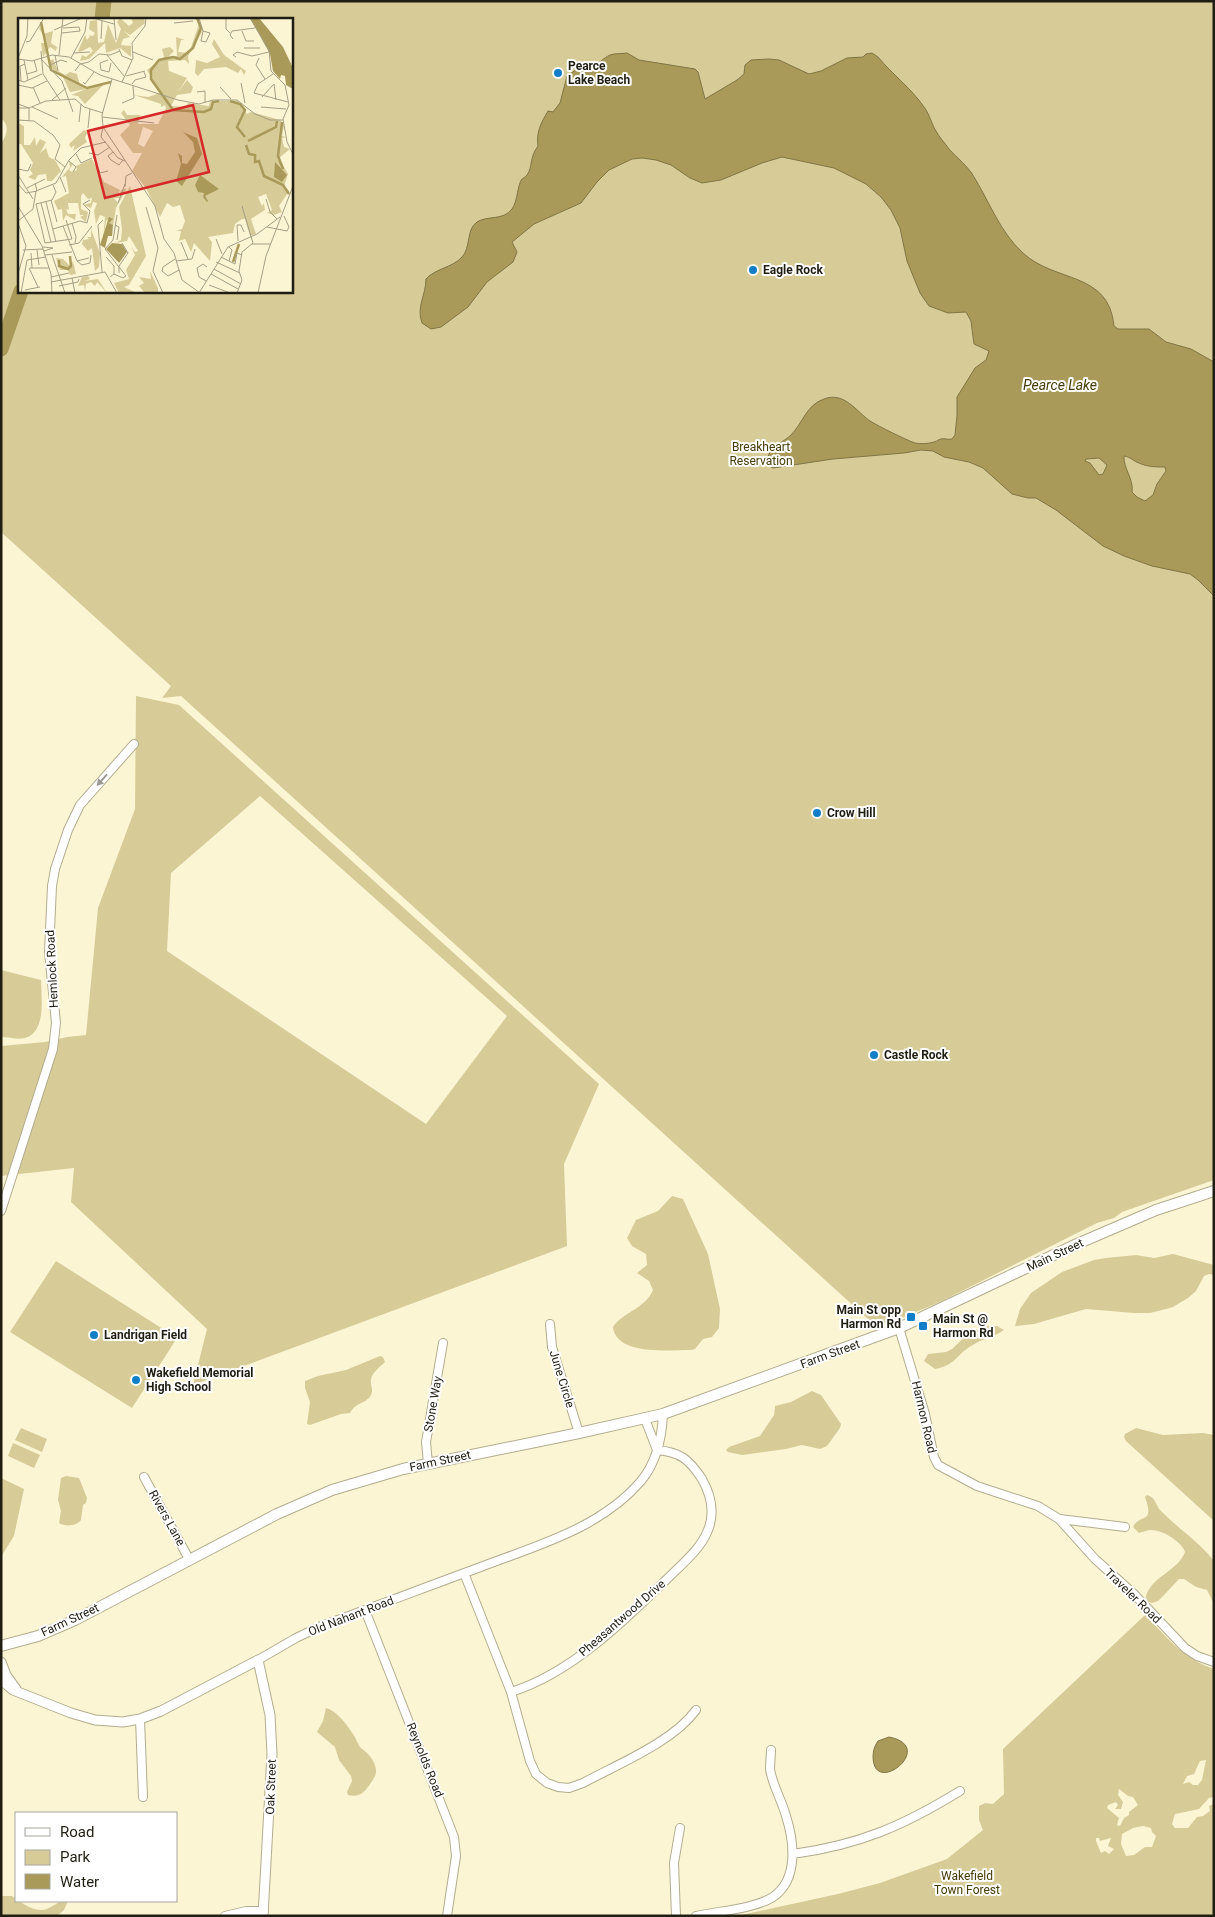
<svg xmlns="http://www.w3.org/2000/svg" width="1215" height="1917" font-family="Roboto,sans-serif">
  <rect width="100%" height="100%" fill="#fcf5d4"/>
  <path fill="#d7cb98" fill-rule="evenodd" d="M1,1H1214V1180L1122,1212L1114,1218L1097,1223L942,1301L878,1328L181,696L162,698L171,686L1,532V144C7,135 10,126 1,118ZM19,19H291V291H19Z
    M136,696L179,705L599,1084L564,1164L567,1246L193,1385L207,1329L71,1202L74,1168L1,1176V1046L45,1042L67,1037L86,1035L98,908L135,809ZM260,796L507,1016L426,1124L167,951L171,873Z
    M1,970L41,980C41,996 47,1032 25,1038C18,1040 9,1037 1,1037Z
    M672,1196L683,1199L708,1254L720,1309L719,1328L712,1337L703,1339L695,1349L691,1350C670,1350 616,1356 613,1327C623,1312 646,1308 653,1290L649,1281L637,1273L647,1265L646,1254L632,1246L627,1238L636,1220L658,1211Z
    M1173,1254L1214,1265V1275L1209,1274L1204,1276L1196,1291L1188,1298L1173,1307L1166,1309L1150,1313H1134L1086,1309L1034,1324L1015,1326L1020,1309L1031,1293L1062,1272L1094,1260L1106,1258L1136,1255L1154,1258Z
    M56,1261L177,1338L132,1408L10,1332Z
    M988,1326H997L1004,1330C992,1338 981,1339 971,1346C956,1355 956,1365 935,1369L924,1361L928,1354L946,1352L952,1349L968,1334Z
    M380,1356L383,1357L385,1362C381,1366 371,1373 371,1380C370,1385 374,1390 371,1395C366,1404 356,1402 350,1413L341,1414L310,1425L307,1424L310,1402L305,1388V1381L318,1376L346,1370Z
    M812,1391L821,1395L841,1424L840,1428L827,1446L820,1449L802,1445L786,1449L742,1455L728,1452L726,1450L729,1447L760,1436L774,1415L775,1406L791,1402Z
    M21,1428L47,1439L42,1452L15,1440Z
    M1136,1428L1163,1435L1203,1433L1214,1435V1521L1126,1441L1124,1437L1125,1434Z
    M13,1443L40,1455L34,1468L8,1456Z
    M66,1476L79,1478L87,1498L86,1503L83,1505L81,1520C77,1526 65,1527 59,1523L61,1511L58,1500L61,1478Z
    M1,1478L24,1489L14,1536L1,1557Z
    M1147,1495C1157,1498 1155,1506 1162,1512C1179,1529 1199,1542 1214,1561V1604L1207,1590L1196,1587L1184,1579H1179L1164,1595L1158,1601L1152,1603L1147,1601L1146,1596C1152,1576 1178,1571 1185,1552C1182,1542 1163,1530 1151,1530C1148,1530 1143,1532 1139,1533L1133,1527C1140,1513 1155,1525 1145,1497Z
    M1145,1615C1168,1638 1182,1658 1214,1669V1797L1209,1798L1199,1809L1175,1814L1172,1824L1175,1828H1188L1197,1817L1203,1816L1210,1811L1209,1806L1214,1804V1916H737L838,1894L880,1883L947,1859L983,1830L979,1820V1806L985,1803L993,1804L1004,1794L1003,1749ZM1206,1760L1202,1780L1198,1785H1193L1189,1782L1183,1784L1187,1776L1194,1774L1200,1761ZM1119,1789L1128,1796L1133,1797L1138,1805L1129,1812V1815L1124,1818L1120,1826L1117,1825L1119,1818L1107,1808L1108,1805L1116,1802L1118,1805L1115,1809H1121L1123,1802L1118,1795ZM1143,1826L1151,1828L1152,1832L1156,1836L1152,1847H1145L1134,1855L1126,1856L1121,1844L1122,1834L1133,1828ZM1096,1838H1099L1100,1841L1111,1838L1108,1846L1114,1849L1109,1854L1105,1851L1101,1853L1096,1841Z
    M326,1708C337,1711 347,1725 353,1734C356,1738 358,1745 361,1748C368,1753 375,1760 376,1770C377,1776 371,1782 368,1787C362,1795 357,1797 348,1795L347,1792L352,1781L351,1776L339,1760L335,1747L317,1732L323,1721Z
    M3,1896H12C21,1902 37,1916 51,1907C58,1903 59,1901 68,1901L64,1910L57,1916H1V1898Z"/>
  <path fill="#a99a59" stroke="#807544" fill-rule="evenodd" d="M627,53L639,60L695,69L698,72L705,99L737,80L744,74L745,65L751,60L769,59L779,60L809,74L821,71L847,58L863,57L866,54L872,53L878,57C892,74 911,88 924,107C930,115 931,123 936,131C939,137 945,143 949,149C957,158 968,166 974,177C990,203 1000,232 1023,253C1055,283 1109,271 1114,326L1118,329H1149L1166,342L1191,349L1214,362V596L1198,580L1190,574L1152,566L1124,556L1103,546L1056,510L1036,498H1028L1012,494L983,468L969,462L944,457L933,451L921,450L904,453L833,459L773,468L768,465C765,448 780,445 791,435C803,423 806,405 824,399C844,391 857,412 870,421C878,426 906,440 915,443C920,444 928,444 934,442C938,441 937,440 941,439C944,438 948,440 952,439L955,435L957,416V397L975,368L986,360L989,351L974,344L971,321L966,312L948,313L929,306L920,293L907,261L900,228L891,210L881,197L866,184L834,168L782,157L762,163L721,180L702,183L690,178L671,165L656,160L642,158L632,159L609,170L597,182L581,203L534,224L512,242L517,252L513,262L487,282L468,307L441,327L431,329L422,323C416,307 426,295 426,279C436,268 452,268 462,257C471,248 466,229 477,222C488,215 503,221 512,209C517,202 517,191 520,183C521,178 525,178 527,175C533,167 529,158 538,146C536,132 541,123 548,111L553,112L560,103L567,76L577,69C596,72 596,62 610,55C615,53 622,54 627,53ZM1124,456C1131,457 1133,461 1139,463C1147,467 1157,467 1165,467L1166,471L1157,484L1153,495L1145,501L1137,497L1132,492C1134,479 1123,468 1124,456ZM1099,458L1107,465L1103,474L1099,475L1090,463L1085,461L1086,459Z
    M889,1737C935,1746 881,1791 874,1764C872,1756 873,1748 878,1741Z"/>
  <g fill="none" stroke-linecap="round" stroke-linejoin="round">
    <path stroke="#a99a59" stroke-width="15" d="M102,19L104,1
      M1,349L21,291"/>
    <g stroke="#b3ac8e" stroke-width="10">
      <path id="minor" d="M1,1211L53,1049L56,1023L49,952L52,886L55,869L68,830L80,805L134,744
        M550,1324L552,1347L579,1433
        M899,1328L925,1414L934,1457L938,1465L977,1486L1038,1506L1059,1519L1095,1559L1134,1594L1185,1648L1197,1656L1214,1662
        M645,1419L657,1450
        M428,1464L426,1442L443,1343
        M144,1477L189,1559
        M1060,1519L1125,1527
        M464,1573L511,1692C570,1674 623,1622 667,1579C681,1565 701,1549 708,1530C715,1513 711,1495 702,1479C689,1459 680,1452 657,1450
        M365,1610L454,1837L456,1856L447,1916
        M258,1660L296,1638L321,1626C374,1607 426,1587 478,1568C535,1546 600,1529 641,1481C656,1463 662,1437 663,1414
        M511,1692L530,1761L536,1774L547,1783L558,1787L569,1788L583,1783C618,1764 673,1742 696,1710
        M140,1719L143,1797
        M793,1854C859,1845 903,1826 960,1791
        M225,1916L246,1911H264
        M676,1916L674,1863L680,1828
        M696,1916C718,1911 754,1909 773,1897C799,1879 794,1841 786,1816C782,1801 772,1784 770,1769C770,1762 771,1756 771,1750"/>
    </g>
    <g stroke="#b3ac8e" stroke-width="11">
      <path id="tertiary" d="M1,1662L6,1675L16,1689
        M1,1680L13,1690L71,1713L95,1720L123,1722L140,1719L161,1711L258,1660L270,1715L272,1754L263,1916"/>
    </g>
    <g stroke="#b3ac8e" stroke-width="12">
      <path id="secondary" d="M1,1646L38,1636L75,1620L277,1514L332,1490L403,1469L579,1433L663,1414L899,1328L1077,1244L1156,1210L1214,1191"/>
    </g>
    <use href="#minor" stroke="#fff" stroke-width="8"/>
    <use href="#tertiary" stroke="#fff" stroke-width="9"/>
    <use href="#secondary" stroke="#fff" stroke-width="10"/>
  </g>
  <defs><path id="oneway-solid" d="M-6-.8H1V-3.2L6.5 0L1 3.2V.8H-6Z" transform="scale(1.25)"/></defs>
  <use fill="#9b9a94" href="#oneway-solid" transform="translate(102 780) rotate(132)"/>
  <g fill="#137ec8" stroke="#fff" stroke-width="2">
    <circle cx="558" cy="73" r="5"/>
    <circle cx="753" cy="270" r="5"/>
    <circle cx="817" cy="813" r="5"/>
    <circle cx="874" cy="1055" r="5"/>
    <rect x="906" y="1312" width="10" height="10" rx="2.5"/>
    <rect x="918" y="1321" width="10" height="10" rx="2.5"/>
    <circle cx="94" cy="1335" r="5"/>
    <circle cx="136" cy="1380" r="5"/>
  </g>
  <g text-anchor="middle" stroke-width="4" stroke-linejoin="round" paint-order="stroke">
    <g font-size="12" font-weight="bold" fill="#201e12" stroke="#fff" text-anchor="start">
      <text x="568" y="70">Pearce<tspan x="568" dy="14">Lake Beach</tspan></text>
      <text x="763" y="274">Eagle Rock</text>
      <text x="827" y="817">Crow Hill</text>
      <text x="884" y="1059">Castle Rock</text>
      <text x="901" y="1314" text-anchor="end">Main St opp<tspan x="901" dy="14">Harmon Rd</tspan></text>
      <text x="933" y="1323">Main St @<tspan x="933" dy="14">Harmon Rd</tspan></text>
      <text x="104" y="1339">Landrigan Field</text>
      <text x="146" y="1377">Wakefield Memorial<tspan x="146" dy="14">High School</tspan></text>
    </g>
    <g font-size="12" fill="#463b04" stroke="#fff">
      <text x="761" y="451">Breakheart<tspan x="761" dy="14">Reservation</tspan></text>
      <text x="967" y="1880">Wakefield<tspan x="967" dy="14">Town Forest</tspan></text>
    </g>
    <g font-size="12" fill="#201e12" stroke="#fff">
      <text transform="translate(52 969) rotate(-93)" y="4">Hemlock Road</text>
      <text transform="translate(1055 1255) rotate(-25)" y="4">Main Street</text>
      <text transform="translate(830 1354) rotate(-20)" y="4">Farm Street</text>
      <text transform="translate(562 1379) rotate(73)" y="4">June Circle</text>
      <text transform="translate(433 1404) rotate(-80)" y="4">Stone Way</text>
      <text transform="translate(924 1417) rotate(77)" y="4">Harmon Road</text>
      <text transform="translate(440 1461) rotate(-12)" y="4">Farm Street</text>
      <text transform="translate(167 1518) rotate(61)" y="4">Rivers Lane</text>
      <text transform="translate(1133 1596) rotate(44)" y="4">Traveler Road</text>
      <text transform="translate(351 1616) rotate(-21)" y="4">Old Nahant Road</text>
      <text transform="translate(622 1618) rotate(-41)" y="4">Pheasantwood Drive</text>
      <text transform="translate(70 1620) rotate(-25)" y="4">Farm Street</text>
      <text transform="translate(425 1760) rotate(68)" y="4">Reynolds Road</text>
      <text transform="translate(271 1787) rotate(-88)" y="4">Oak Street</text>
    </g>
    <g font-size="14" font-style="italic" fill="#473c05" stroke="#fff">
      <text x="1060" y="390">Pearce Lake</text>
    </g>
  </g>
  <g transform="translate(18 18)">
    <rect width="275" height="275" fill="#fcf5d4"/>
    <path d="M102,0L111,8L115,5L113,0H126L127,5L112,17L106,13L112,19L105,21L103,27L113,28V39L102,30L88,35L87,25L71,41L62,43L64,37L68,39L75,33L72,29L62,34L60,33L67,17L69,22L72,18L68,17L75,18L77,15L71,11L72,3L79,2L80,25L86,24L90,6L98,25L103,11L99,4ZM23,4L25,16L35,13L33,25L39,29L38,33L32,29L25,39L23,25H29L21,10ZM181,6L184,14L170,38L171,46L167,42L150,43L151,53L169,60L160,74L169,62L175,69L173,75L159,77L153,88L168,89L170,85L191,88L192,83H220L229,96L233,94L262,102L266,107L264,118L268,119L264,120L266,129L272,131L261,140L270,156L266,168L271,173L261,188L264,194L256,197L249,195L254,192L248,176L240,179L244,188L246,185L247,192L233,201L238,216L232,218L227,201H224L217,206L215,215L190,219L194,224L192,243L176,225L173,234L167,221L161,223L163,213H158L164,211L167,203L162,187L155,189L149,185L142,199L128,170L114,153L124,135H115L102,117L112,107L103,95L106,92L109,97H122L120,106H140L148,90L147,87L143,89V86L116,77L130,79L142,75L129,52L146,39L144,31L152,29L156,33L150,39L159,38L158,19L167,22H163L160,34L171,35ZM125,109L135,113L126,129L120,126ZM196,21L206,37L228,53L226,57L223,51L220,55L208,49L186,51L180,58L177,55L178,42L189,45L202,39L194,26ZM35,41L40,53L47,57L52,54L59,56L62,67L68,71L86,66L67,86L60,78L53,77L68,71L52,74L45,59L31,48V43ZM0,105L6,108V127H12L17,119L18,128L22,121L28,124L22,135L28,130L31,139L37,142L43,153L34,163H29L28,156L20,157L17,162L10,159L15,156L12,152L15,145L3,126H0ZM66,112L73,117L69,115L67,120L69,124L55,133L57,127L53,130L51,126ZM74,141L86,164L102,172L101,175V180H96L100,185L103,172L109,170L98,190L95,208L91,205L94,200L88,203L85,223L87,199L82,197L78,206L76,193L79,185L75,184L73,190L65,187L73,185L74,180L70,181L65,175L63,178V191L70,194L68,204L62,199L66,197H62L60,185H50L51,192L48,191L50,196H58L57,202L48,197L45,203L44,191L40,192L36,183L51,175L48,158L44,159L52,149L51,144L55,146L51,152L54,154L59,152L58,148ZM112,168L128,238L111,267L106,269L119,275H101L96,265L111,261L108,252L117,237L113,228L117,234L120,233L111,218L109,223L97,225L103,222L104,211L101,189ZM73,211L82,235L81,249L77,253L74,230L70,233L64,226L65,222L71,221L69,219H73ZM38,240L45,241L53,249L55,243L58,256L52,257L50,252H42ZM132,253L140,270V275H127L121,268L126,265L121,259L133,261ZM70,258L72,261L66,263L80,261L89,275L79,264L77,268L73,264L68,266L67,273L66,267L60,268L64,259Z" fill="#d7cb98" fill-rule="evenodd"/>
    <path d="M232,0H241L265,29L275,50V71L268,67L267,58L263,57L262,61L255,53L252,36ZM165,114L179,120L184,136L164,168L158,163L163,146L160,135L164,138V145L169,146L177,134L175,124ZM257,144L269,157L264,164L256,159ZM182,157L201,171L187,178L190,183L189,184L185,179L186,175L180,174L177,167ZM91,199L95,201L91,205L95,207L94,218H90L87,230L82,227ZM94,225L104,226L109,234L101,245L88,231Z" fill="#a99a59"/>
    <path fill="none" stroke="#a99a59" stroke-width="2.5" d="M179,0L183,10L175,30L162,41L155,39L141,42L133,52V61L155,92L186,94L193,91L195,84L201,83M23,4L33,52L69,70L93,64M212,83L222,86L227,92L219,109L227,119M264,104L260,138L265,151M230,123L258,109L259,103M228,127L231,136L237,137V144L241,143L246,158L265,167L271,176M41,242V248L50,251L53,248L52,238M215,244L221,226"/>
    <path fill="none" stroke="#a49f86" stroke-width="1" d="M75,0L96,6M96,0L98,22M181,0L185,13L192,15L188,24L183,23L185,13M208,0V11L212,15M232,0L251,32L253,53L267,67L271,87L265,101L269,124L275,136M156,5L175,3M36,12L64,0M224,13L228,23H236M44,15L62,13L61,9L45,10M83,21L84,3M215,21L212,17L214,13L237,10M8,24L12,23L26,0M226,30H242M101,31L104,38L114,42M23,33L25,56L42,82M115,34L135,42M55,35L72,34M37,37L40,53M41,37L45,0M89,37L106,58M218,39L215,37L219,34L234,38L251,34M0,40L9,18L10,0M53,40L67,14L69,0M241,40L238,47L247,61M0,41L14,43L34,37L51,39L82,57L160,82L181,86L195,82H219L237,96L252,102H265M23,41L44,63L55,94M6,42L10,62M90,42L82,45L83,52L91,54L93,45M32,47L43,42L49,44M57,53L62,46L71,44L81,36L92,37L102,33M9,56L19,53L16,42M255,56L240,66L236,75L270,84M108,58L127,53M94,61L84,97L85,109L137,188L146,221L156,235L164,262L182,275M0,62L6,64L24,56M3,63L2,48L7,46M65,64L67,66L76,54M104,64L115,40L114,25L127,8L128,0M223,65L227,85M114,66L117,62L128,59L126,54M0,67L14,70L29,63M15,69L22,85M202,69L213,81M179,74L187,73V85M244,79L256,66L258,82M34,82L48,70M104,85L116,80L115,68M0,86L11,90L28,83L57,81L66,89L85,95M14,89L40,101M243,89L268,91M0,90H11V102M84,99L136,105M0,102L16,103L35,117L42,127L37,141L47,149M61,104L63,86M85,109L83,119L100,140L107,143M70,110L72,91M95,134L90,138L93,142L101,147L105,142M71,135L80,137L92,129M58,136L63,145L74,140M75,138L82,155L90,153M51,143L58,149L55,154M0,151L10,153L13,146M0,157L15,181M42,159L48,174M0,166L8,175L19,173L17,165M107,169L108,158L114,155M9,170L27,161M248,181L252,194L259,201M33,182L39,204M28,184L38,224M23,185L33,224M100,185L107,166M0,188L24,228L33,256L34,275M128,189L140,230L135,253L145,275M0,203L15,191L18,173L38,165L51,142L63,130L88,124M0,205L8,228L0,256M54,205L58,219L57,225M97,207L101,209L99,222M45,208L59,243M249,209L269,213L271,209L266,198M35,211L62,203L69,205L72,193L65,186L72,182M198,221L204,236M220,223L219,207H223L226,214M163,224L170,241M27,225L18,186L34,182L38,174L35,167M27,225L54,221L48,202M234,226H253M51,227L61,225L74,208M25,229L35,230L26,233M5,232L25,231M19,232L21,247M13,235L14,250M27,237L54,234M34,237L47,275M88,239L96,248V256L92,259M203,239L217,246L219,235L224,237M71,240L59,243L64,247L72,245L73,237M157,241L145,249L144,253L150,258L161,252M158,243L174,241L177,231M211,243L214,232L211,229M198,244L222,255M11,250L20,269M12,250H31M196,251L223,266M84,254L80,207L85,202M87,254L99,275M101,255V248L110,235L104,225M96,256L105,260L108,258L87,231L95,222L99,197M193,256L220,271M33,259L51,255M54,260L57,275M188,263L181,259L179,250L185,246L189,249M33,264L87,254M191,267L212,275M41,268L60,264L61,261M7,272L22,269M3,275L9,242L28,239M181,275L210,229L239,216L262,199M219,275L224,262L221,253L224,234L235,225L224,188M240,275L248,238L275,168"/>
    <path fill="#d62828" fill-opacity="0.15" stroke="#d62828" stroke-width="2.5" d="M175,87L191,154L87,180L70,113Z"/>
    <rect width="275" height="275" fill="none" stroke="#201e12" stroke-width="2.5"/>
  </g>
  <rect width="1215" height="1917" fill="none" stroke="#201e12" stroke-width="5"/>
  <rect x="15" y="1812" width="162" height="90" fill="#ffffff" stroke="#a6a5a0"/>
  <rect x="25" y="1828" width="25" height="8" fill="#ffffff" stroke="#a6a5a0"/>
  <text x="60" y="1837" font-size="15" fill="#201e12">Road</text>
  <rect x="25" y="1850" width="25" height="15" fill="#d7cb98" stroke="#a6a5a0"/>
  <text x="60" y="1862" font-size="15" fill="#201e12">Park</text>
  <rect x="25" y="1874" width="25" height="15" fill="#a99a59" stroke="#a6a5a0"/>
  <text x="60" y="1887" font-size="15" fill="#201e12">Water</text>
</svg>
